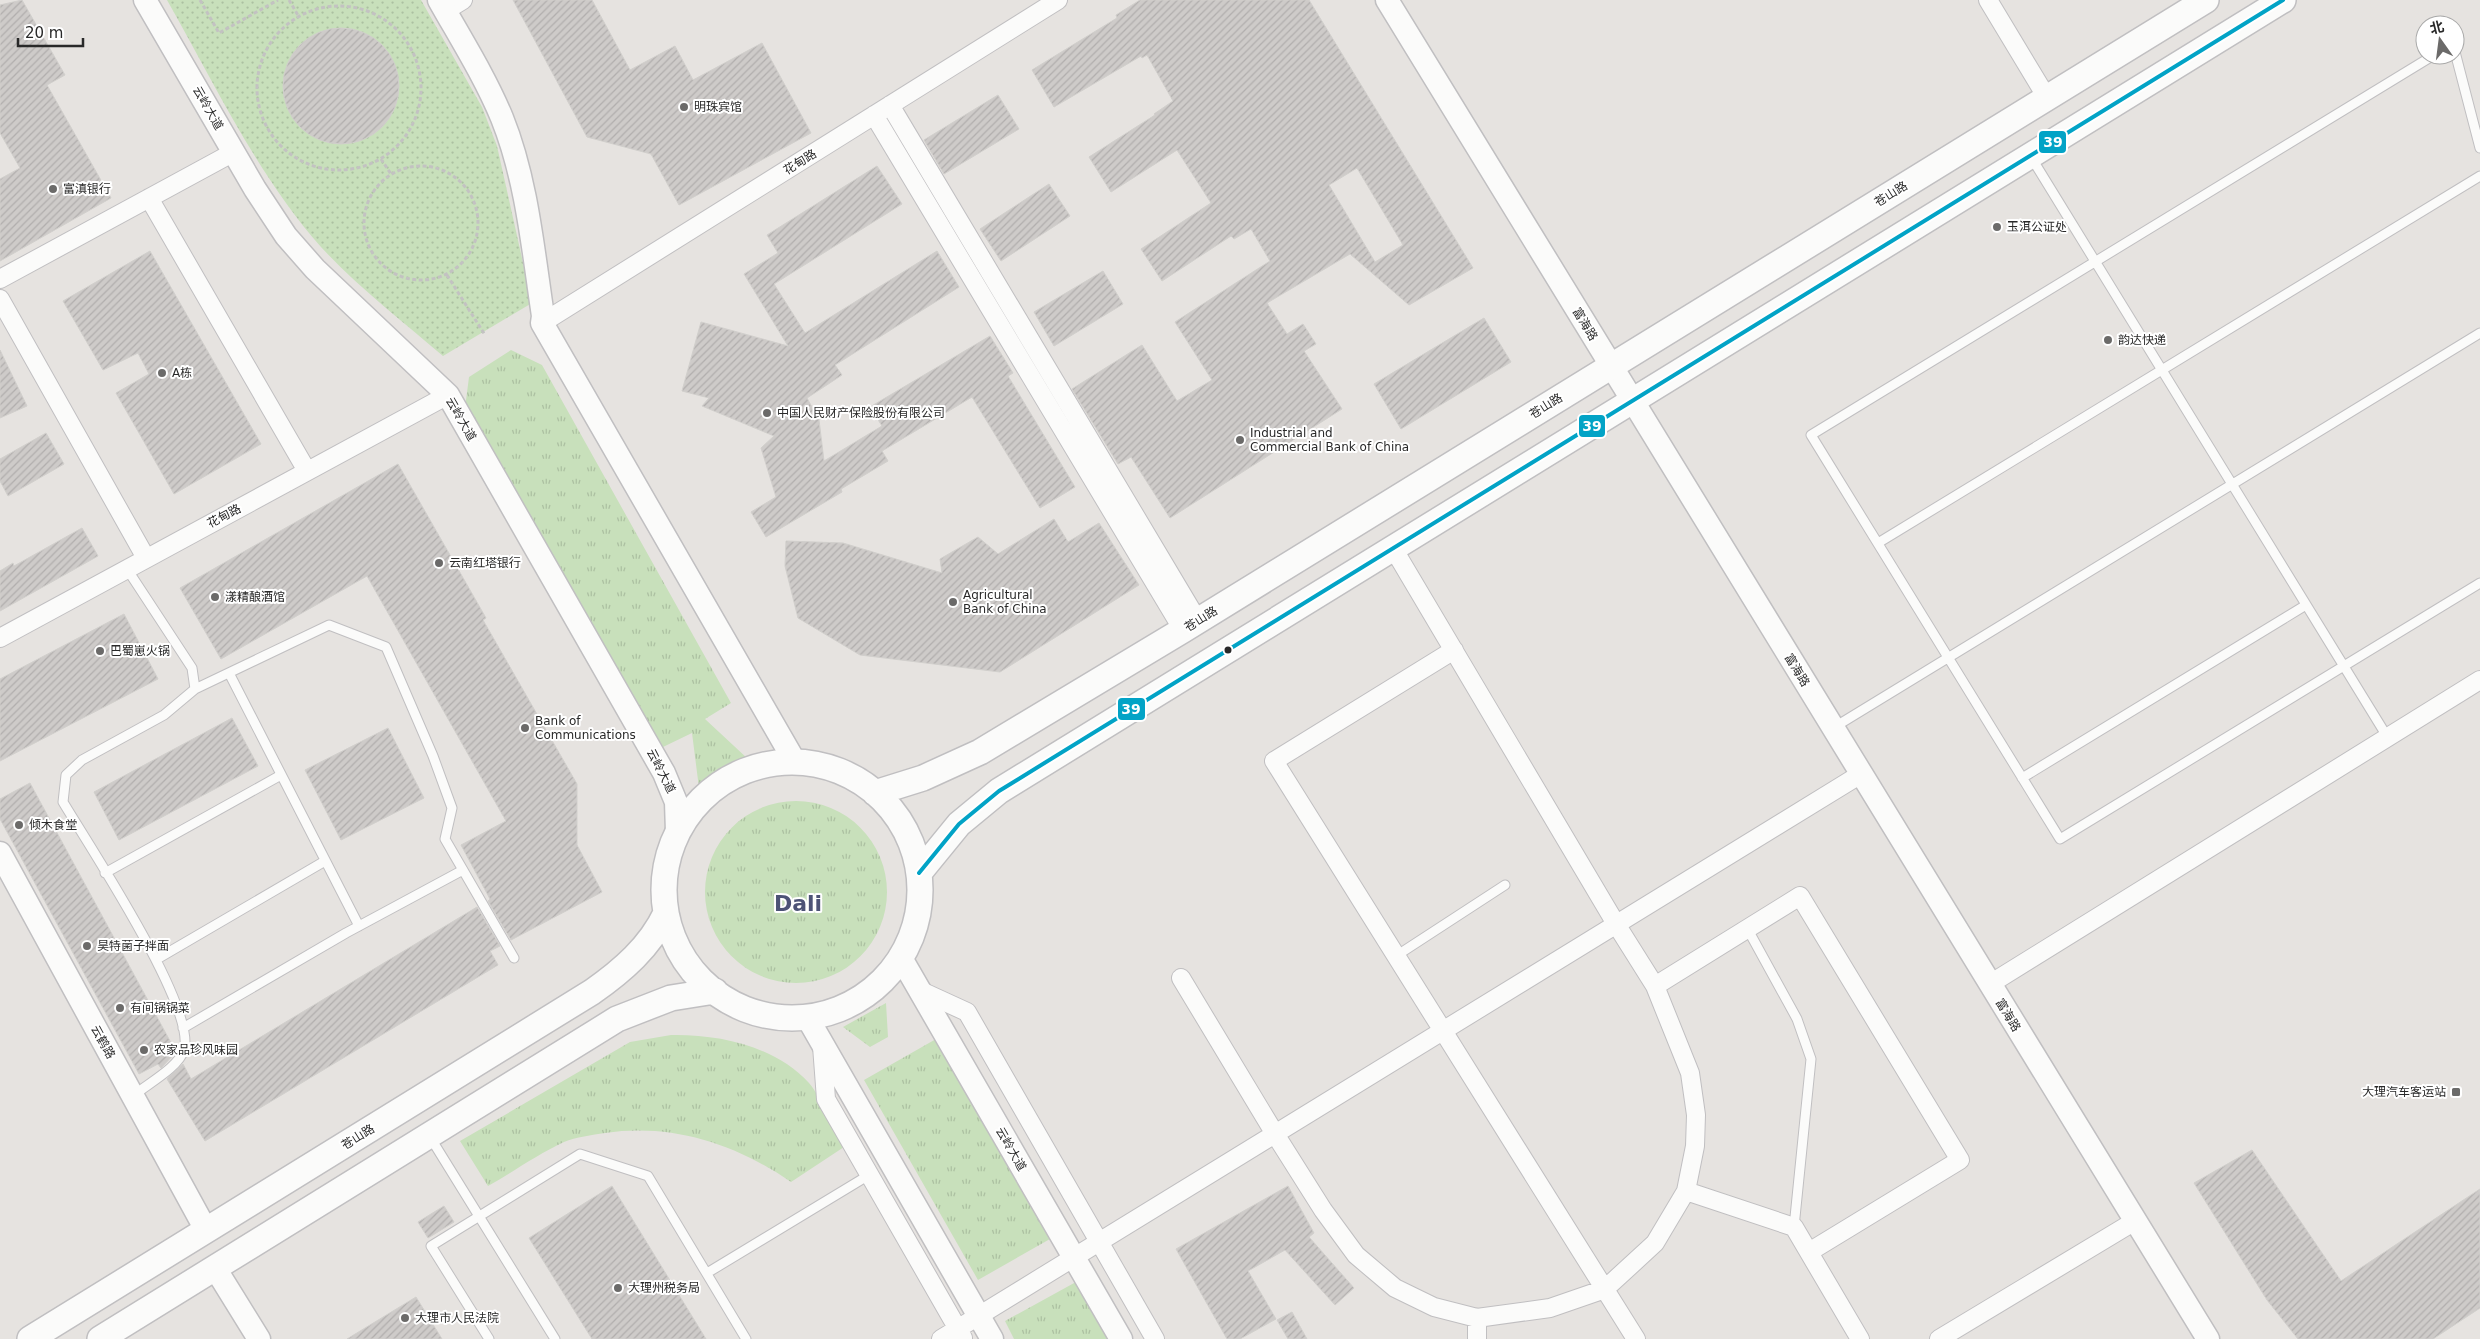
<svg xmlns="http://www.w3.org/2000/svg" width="2480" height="1339" font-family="'DejaVu Sans','Noto Sans SC',sans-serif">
  <defs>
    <pattern id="grass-tufts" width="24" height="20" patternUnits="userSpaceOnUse" patternTransform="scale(1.25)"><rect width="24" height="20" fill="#c8e0bb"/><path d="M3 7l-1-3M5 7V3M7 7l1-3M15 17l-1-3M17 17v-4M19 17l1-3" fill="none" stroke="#acc0a1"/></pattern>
    <pattern id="park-dots" width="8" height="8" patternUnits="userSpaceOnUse" patternTransform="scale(1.25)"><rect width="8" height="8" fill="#c8e0bb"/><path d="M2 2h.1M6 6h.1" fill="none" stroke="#acc0a1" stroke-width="1.8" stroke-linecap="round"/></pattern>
    <pattern id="building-hatch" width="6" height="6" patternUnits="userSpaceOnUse" patternTransform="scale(1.25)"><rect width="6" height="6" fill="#cecbc9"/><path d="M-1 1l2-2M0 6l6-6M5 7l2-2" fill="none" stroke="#b1aead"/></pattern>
  </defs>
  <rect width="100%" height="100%" fill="#e6e3e0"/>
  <path fill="url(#grass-tufts)" d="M511,350L542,365L731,703L705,719L748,759L699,788L692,733L663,747L465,408L469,377Z
    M705 892a91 91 0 1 1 182 0a91 91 0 1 1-182 0Z
    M886,1003L888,1037L870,1047L843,1027Z
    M671,1035C719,1034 775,1046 809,1083C821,1097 835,1130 844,1147L791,1182C736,1144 672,1123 605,1133C592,1135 576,1137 564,1142C538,1154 513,1172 488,1186L460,1141L630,1042Z
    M936,1039L1050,1239L978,1280L864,1080Z
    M1085,1277L1120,1339H1014L1005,1321Z"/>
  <path fill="url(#park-dots)" d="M167,0H421L482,107L497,146L532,303L443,356C402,321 358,287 321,247C259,178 213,81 167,0Z"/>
  <path fill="url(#building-hatch)" stroke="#d1cfcc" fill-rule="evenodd" d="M22,0L65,75L47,85L111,198L0,261V179L20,168L0,133V5Z
    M513,0H592L630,70L675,46L693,80L762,43L811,133L679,205L651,154L587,137Z
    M1140,0H1309L1473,268L1409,305L1350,254L1267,303L1287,334L1303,324L1316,344L1304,351L1342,409L1170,518L1131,457L1118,464L1072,389L1142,345L1177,401L1212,380L1175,322L1270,261L1251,229L1234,239L1231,236L1162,281L1141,249L1211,203L1177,150L1111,192L1089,157L1155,115L1154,114L1173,101L1147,55L1142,58L1141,56L1054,107L1032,70L1117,18L1116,15ZM1357,168L1403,245L1375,262L1329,185Z
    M283 86a58 58 0 1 1 116 0a58 58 0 1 1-116 0Z
    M998,95L1019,129L944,174L924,140Z
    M877,166L902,204L774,284L805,333L937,251L959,287L835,365L842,375L807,398L819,420L824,461L882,426L870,407L990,336L1013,373L1008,376L1075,487L1040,508L972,397L882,451L888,461L841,489L842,492L766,537L751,512L776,497L761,448L774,436L702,406L709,398L682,391L701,322L788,346L744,274L778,253L767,235Z
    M1049,184L1070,216L1001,261L980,229Z
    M150,251L261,444L174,494L116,393L149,374L138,353L103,370L63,301Z
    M1103,271L1123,304L1054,346L1034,312Z
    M1484,318L1511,362L1401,429L1374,384Z
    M0,350L27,406L0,418Z
    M46,433L64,464L8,496L0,481V459Z
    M398,464L486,618L483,620L577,784V845L602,892L511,940L488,901L490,899L461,845L506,821L367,576L221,659L180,588Z
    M1054,519L1068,542L1099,523L1139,585L1000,672L860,655L798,618L785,566L786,541L843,543L942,573L940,559L978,537L998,554Z
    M82,528L98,556L0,611V571L13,563L14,566Z
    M124,614L158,679L0,761V679Z
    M232,718L258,766L119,840L94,792Z
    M388,728L424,798L341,840L305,770Z
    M30,783L176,1052L161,1068L158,1064L139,1074L0,819V799Z
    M477,907L500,946L490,951L498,965L205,1141L167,1079L183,1064L191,1079Z
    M2252,1150L2341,1281L2480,1189V1308L2433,1339H2298L2267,1300L2194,1183Z
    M612,1186L706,1339H592L529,1238Z
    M1288,1186L1314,1233L1309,1237L1354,1288L1335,1305L1285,1250L1248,1271L1276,1319L1240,1339H1227L1176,1249Z
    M444,1206L454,1222L428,1238L418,1222Z
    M416,1297L442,1339H347Z
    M1292,1312L1307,1339H1288L1277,1320Z"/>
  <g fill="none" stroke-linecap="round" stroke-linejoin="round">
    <g stroke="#c0bfc1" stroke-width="11">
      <path id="service" d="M2455,52L2480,148
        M2434,55L1811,435L2060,839L2480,583
        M2031,157L2388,738
        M1878,543L2480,176
        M127,569L192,668L195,689
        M229,673L359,926
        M1833,728L2480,333
        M2022,778L2306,605
        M105,873L281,775
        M1747,928L1797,1019L1811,1059L1794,1227
        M1396,956L1505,885
        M157,959L325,861
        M183,1028L346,933L463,870
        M133,1096C147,1084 178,1068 184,1050C197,1008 88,844 63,802L66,775L82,760L164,715L195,689L329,625L386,647L433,756L452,808L445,839L514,958
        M430,1137L555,1339
        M707,1273L869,1175
        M489,1339L431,1246L580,1154L648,1176L746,1339"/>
    </g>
    <g stroke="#c0bfc1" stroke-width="20">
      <path id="minor" d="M1988,0L2047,98
        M445,11L463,0
        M890,105L1198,621
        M874,115L1183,630
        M149,198L307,471
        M0,279L234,152
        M0,299L146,558
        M542,323L1058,0
        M0,638L448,395
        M1454,650L1274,761L1636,1339
        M1181,978L1275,1134L1323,1210L1356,1255L1395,1288L1434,1307L1477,1318L1550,1308L1605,1289L1655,1243L1686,1191L1695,1146L1696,1115L1690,1073L1655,986L1616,924L1393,548
        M1990,984L2480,680
        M1655,986L1800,896L1960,1160L1809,1252
        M919,990L967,1012L1155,1339
        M822,1046L826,1099L963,1338
        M1686,1191L1794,1227L1860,1339
        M941,1339L1861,774
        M1477,1339V1318
        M1939,1339L2135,1221"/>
    </g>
    <g stroke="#c0bfc1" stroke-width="25">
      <path id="tertiary" d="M145,0L255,189L286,236L315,269L448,395L664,773L676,802L677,832
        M439,0C461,39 485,77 502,118C527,180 533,250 543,316L542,323L795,762
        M1387,0L2208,1339
        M0,853L206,1230
        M901,958L1121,1339
        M807,1017L992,1339
        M215,1268L259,1339"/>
    </g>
    <g stroke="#c0bfc1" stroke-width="28">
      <path id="secondary" d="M664 890a128 128 0 1 1 256 0a128 128 0 1 1-256 0Z
        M875,793L923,778L980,752L1183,630L2206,0
        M919,873L959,824L999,791L2283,0
        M30,1339L592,992C622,971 650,947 666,913
        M100,1339L617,1019L671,998L715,991"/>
    </g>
    <path stroke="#c3c2c2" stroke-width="3" stroke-dasharray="4 2.5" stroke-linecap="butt" d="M200,0L219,33L278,0
      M289,0L299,17
      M257 88a82 82 0 1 1 164 0a82 82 0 1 1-164 0Z
      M381,159L391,174
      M364 223a57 57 0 1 1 114 0a57 57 0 1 1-114 0Z
      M447,275L485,335"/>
    <use href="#service" stroke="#fbfbfa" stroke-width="9"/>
    <use href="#minor" stroke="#fbfbfa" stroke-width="18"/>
    <use href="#tertiary" stroke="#fbfbfa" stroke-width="22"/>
    <use href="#secondary" stroke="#fbfbfa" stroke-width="25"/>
    <g stroke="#fff" stroke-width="8">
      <path id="bus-1" d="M919,873L959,824L999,791L2283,0"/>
    </g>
    <use href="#bus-1" stroke="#02a3c6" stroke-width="4"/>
  </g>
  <g fill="#6b6a69" stroke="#fff" stroke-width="2">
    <circle cx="684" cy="107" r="5"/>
    <circle cx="53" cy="189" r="5"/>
    <circle cx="1997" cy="227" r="5"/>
    <circle cx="2108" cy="340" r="5"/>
    <circle cx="162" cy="373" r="5"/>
    <circle cx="767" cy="413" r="5"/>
    <circle cx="1240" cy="440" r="5"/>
    <circle cx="439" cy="563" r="5"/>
    <circle cx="215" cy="597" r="5"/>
    <circle cx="953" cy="602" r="5"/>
    <circle cx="100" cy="651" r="5"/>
    <circle cx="525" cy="728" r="5"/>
    <circle cx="19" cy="825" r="5"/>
    <circle cx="87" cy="946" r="5"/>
    <circle cx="120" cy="1008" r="5"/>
    <circle cx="144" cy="1050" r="5"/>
    <rect x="2451" y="1087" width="10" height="10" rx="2.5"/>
    <circle cx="618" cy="1288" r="5"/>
    <circle cx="405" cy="1318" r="5"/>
  </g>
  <circle fill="#292929" stroke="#fff" stroke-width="2" cx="1228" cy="650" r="4.5"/>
  <g text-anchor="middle" stroke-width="4" stroke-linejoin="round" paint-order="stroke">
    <g font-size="12" fill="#292929" stroke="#fff" text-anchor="start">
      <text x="694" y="111">明珠宾馆</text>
      <text x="63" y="193">富滇银行</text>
      <text x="2007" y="231">玉洱公证处</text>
      <text x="2118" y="344">韵达快递</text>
      <text x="172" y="377">A栋</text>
      <text x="777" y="417">中国人民财产保险股份有限公司</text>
      <text x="1250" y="437">Industrial and<tspan x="1250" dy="14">Commercial Bank of China</tspan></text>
      <text x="449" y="567">云南红塔银行</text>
      <text x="963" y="599">Agricultural<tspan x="963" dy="14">Bank of China</tspan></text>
      <text x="225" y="601">漾精酿酒馆</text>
      <text x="110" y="655">巴蜀崽火锅</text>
      <text x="535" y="725">Bank of<tspan x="535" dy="14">Communications</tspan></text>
      <text x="29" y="829">倾木食堂</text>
      <text x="97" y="950">昊特菌子拌面</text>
      <text x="130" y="1012">有间锅锅菜</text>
      <text x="154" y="1054">农家品珍风味园</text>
      <text x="2446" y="1096" text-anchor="end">大理汽车客运站</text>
      <text x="628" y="1292">大理州税务局</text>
      <text x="415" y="1322">大理市人民法院</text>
    </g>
    <g font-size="12" fill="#292929" stroke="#fff">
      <text transform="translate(208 108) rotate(60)" y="4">云岭大道</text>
      <text transform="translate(800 162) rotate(-32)" y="4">花甸路</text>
      <text transform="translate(1891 194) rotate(-32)" y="4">苍山路</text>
      <text transform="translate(1585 324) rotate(59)" y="4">富海路</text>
      <text transform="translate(1546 406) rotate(-32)" y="4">苍山路</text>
      <text transform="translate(461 419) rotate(60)" y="4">云岭大道</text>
      <text transform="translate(224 516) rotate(-28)" y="4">花甸路</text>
      <text transform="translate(1201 619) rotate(-32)" y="4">苍山路</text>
      <text transform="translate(1797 670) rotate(59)" y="4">富海路</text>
      <text transform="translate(661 771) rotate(63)" y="4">云岭大道</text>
      <text transform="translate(2008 1015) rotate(59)" y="4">富海路</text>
      <text transform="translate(103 1042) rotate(61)" y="4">云鹤路</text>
      <text transform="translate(358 1137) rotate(-32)" y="4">苍山路</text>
      <text transform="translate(1011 1149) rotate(60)" y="4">云岭大道</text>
    </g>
    <g font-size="22" font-weight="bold" fill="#4d5376" stroke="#fff">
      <text x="798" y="911">Dali</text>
    </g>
  </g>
  <g stroke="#fff" stroke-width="2">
    <rect x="2038" y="130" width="29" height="24" rx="5" fill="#02a3c6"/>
    <rect x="1578" y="414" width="28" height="24" rx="5" fill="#02a3c6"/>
    <rect x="1117" y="697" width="29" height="24" rx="5" fill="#02a3c6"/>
  </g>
  <g font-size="14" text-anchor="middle" font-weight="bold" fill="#fff">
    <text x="2053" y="147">39</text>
    <text x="1592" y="431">39</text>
    <text x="1131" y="714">39</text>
  </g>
  <g transform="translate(2440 40) rotate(346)"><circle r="24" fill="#ffffff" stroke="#a9a9a9"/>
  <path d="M0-4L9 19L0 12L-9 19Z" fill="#6b6a69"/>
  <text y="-8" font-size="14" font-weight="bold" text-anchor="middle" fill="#292929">北</text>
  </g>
  <path d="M18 38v8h65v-8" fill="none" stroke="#292929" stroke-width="2.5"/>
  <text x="25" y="38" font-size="15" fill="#292929" stroke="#ffffff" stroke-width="4" paint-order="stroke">20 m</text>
</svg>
